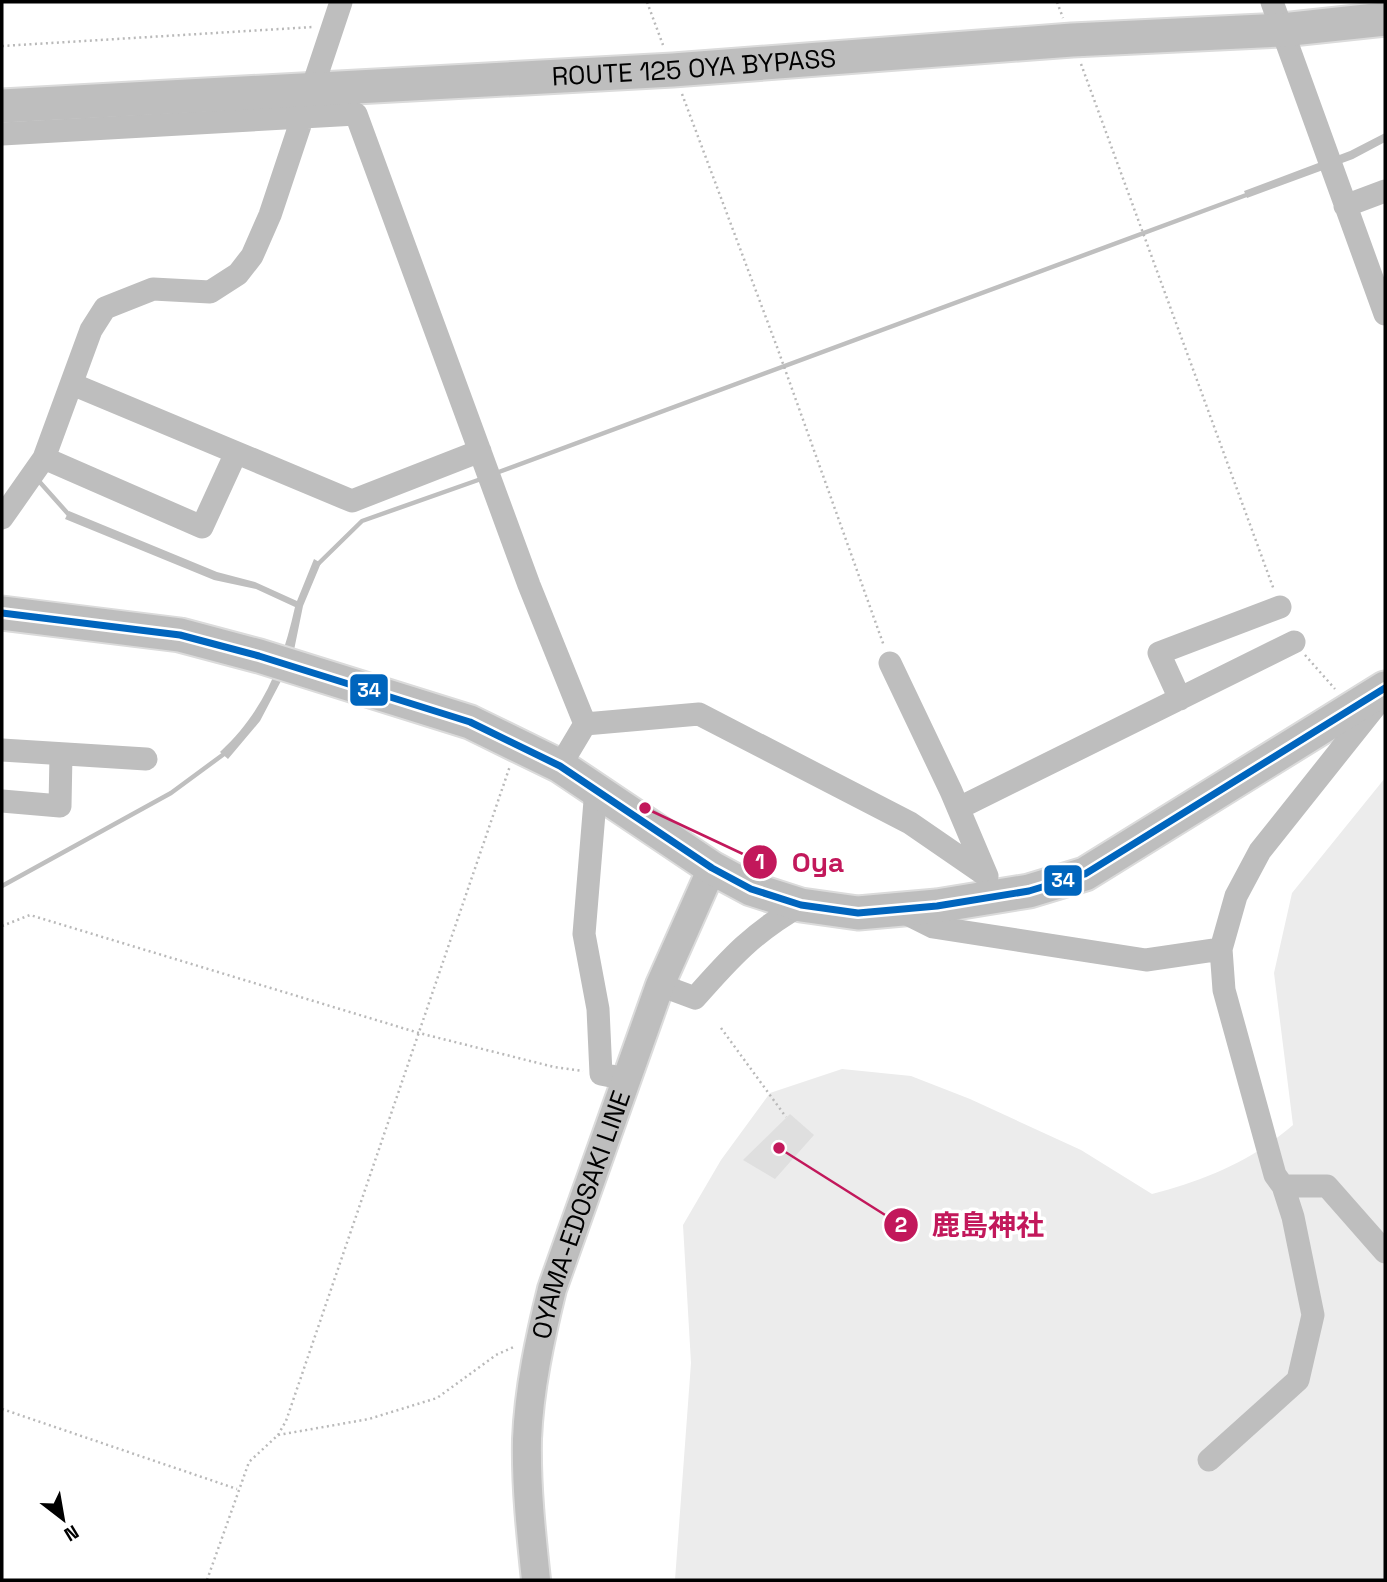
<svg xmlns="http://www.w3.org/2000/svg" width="1387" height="1582" font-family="'Space Grotesk','Noto Sans JP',sans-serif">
  <rect width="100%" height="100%" fill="#fff"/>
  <path fill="#ececec" d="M1385,778V1580H675L691,1363L683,1225L721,1160L770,1093L842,1069L911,1076L970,1099L1081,1150L1152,1194C1206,1180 1251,1161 1293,1125L1274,973L1292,893Z"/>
  <path fill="#bfbfbf" d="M1385,133V142L1353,159L1247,198L1244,191L1350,151Z
    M69,511L217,572L255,582L297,601L314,559L321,563L303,606L292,660L260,721L228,759L220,752C264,711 282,665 295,607L256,589L214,580L65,519Z"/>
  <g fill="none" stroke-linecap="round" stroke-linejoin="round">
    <path stroke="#bfbfbf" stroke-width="4.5" d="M496,473L1249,194
      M37,479L70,516
      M316,566L362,521L481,479
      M2,886L171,793L228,751"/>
  </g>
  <path fill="#dfdfdf" d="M790,1114L814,1135L775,1179L743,1160Z"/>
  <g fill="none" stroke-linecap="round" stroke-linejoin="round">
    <g stroke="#dbdbdb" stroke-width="32">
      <g id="major">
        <path id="s1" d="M536,1580C531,1533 526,1486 527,1439C529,1389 540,1338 552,1289L660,985L712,868"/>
      </g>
    </g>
    <g stroke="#dbdbdb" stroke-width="37">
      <g id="highway">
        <path id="s2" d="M2,106L673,70L1072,40L1282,30L1385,19"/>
        <path d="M2,613L180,635L259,656L470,722L560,766L712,868L751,889L801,905L858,913L937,906L1029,891L1085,874L1385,688"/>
      </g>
    </g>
    <path stroke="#b9b9b9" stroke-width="2.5" stroke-dasharray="2 3.5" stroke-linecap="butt" d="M647,2L663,45
      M1057,2L1063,18
      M2,46L313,27
      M1081,64L1274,590
      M682,94L777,347L884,646
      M1305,655L1335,689
      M2,926L30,915L419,1033L554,1067L583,1071
      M721,1028L786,1117
      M2,1409L237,1489
      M278,1435L286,1421L510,766
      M207,1580L249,1462L278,1435L369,1419L437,1398L496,1355L516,1346"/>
    <path stroke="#bebebe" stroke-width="23" d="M1272,2L1385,314
      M2,134L356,114L529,585L585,724L560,766
      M1345,206L1385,191
      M72,384L352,501L480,451
      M44,458L202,527L235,455
      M2,518L44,458L91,330L105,308L153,289L210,292L238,274L252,256L270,215L341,2
      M890,663L951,791L987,876
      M1385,694L1260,851L1236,896L1221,949L1224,990L1275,1175L1283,1186H1327L1385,1252
      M1180,699L1159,653L1280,607
      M585,724L699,714L910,823L987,876
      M2,750L146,759
      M596,789L584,934L598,1009L601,1074L626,1079
      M2,801L60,806L61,754
      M959,808L1294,642
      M899,910L933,927L1146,960L1221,949
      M660,985L695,998C731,957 754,932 801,905
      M1209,1460L1298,1380L1313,1315L1293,1217L1283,1186"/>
    <use href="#major" stroke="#bebebe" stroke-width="28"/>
    <use href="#highway" stroke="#bebebe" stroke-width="33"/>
    <g stroke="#fff" stroke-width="12">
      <path id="bus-1" d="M2,613L180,635L259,656L470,722L560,766L712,868L751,889L801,905L858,913L937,906L1029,891L1085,874L1385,688"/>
    </g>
    <use href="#bus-1" stroke="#0065bd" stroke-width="7"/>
  </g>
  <g text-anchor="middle" stroke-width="7" stroke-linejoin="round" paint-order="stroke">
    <g font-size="26" fill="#000" stroke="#fff">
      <text dy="9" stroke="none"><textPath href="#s2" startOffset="693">ROUTE 125 OYA BYPASS</textPath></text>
      <text dy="9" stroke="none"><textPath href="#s1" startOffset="373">OYAMA-EDOSAKI LINE</textPath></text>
    </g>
  </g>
  <path fill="none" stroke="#c2185b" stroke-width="2.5" d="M645 808L760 862M779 1148L901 1225"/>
  <g fill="#c2185b" stroke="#fff" stroke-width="2.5">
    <circle cx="645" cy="808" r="7"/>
    <circle cx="779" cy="1148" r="7"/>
    <circle cx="760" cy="862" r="18"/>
    <circle cx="901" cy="1225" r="18"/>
  </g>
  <g font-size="21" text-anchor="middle" font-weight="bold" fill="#fff">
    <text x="760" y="869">1</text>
    <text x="901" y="1232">2</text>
  </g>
  <g font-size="28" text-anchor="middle" font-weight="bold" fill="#c2185b" stroke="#fff" stroke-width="7" stroke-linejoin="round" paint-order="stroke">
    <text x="818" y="872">Oya</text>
    <text x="988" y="1235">鹿島神社</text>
  </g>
  <g stroke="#fff" stroke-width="2.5">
    <rect x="349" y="673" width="40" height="34" rx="7" fill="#0065bd"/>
    <rect x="1043" y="864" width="40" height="33" rx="7" fill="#0065bd"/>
  </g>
  <g font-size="19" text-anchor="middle" font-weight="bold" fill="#fff">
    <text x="369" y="697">34</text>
    <text x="1063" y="887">34</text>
  </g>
  <rect width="1387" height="1582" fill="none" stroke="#000000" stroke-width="7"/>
  <g transform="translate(63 1519) rotate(149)" stroke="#ffffff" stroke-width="5" paint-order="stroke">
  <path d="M0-5L12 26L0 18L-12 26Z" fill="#000000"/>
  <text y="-10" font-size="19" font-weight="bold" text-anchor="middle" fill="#000000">N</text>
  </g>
</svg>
